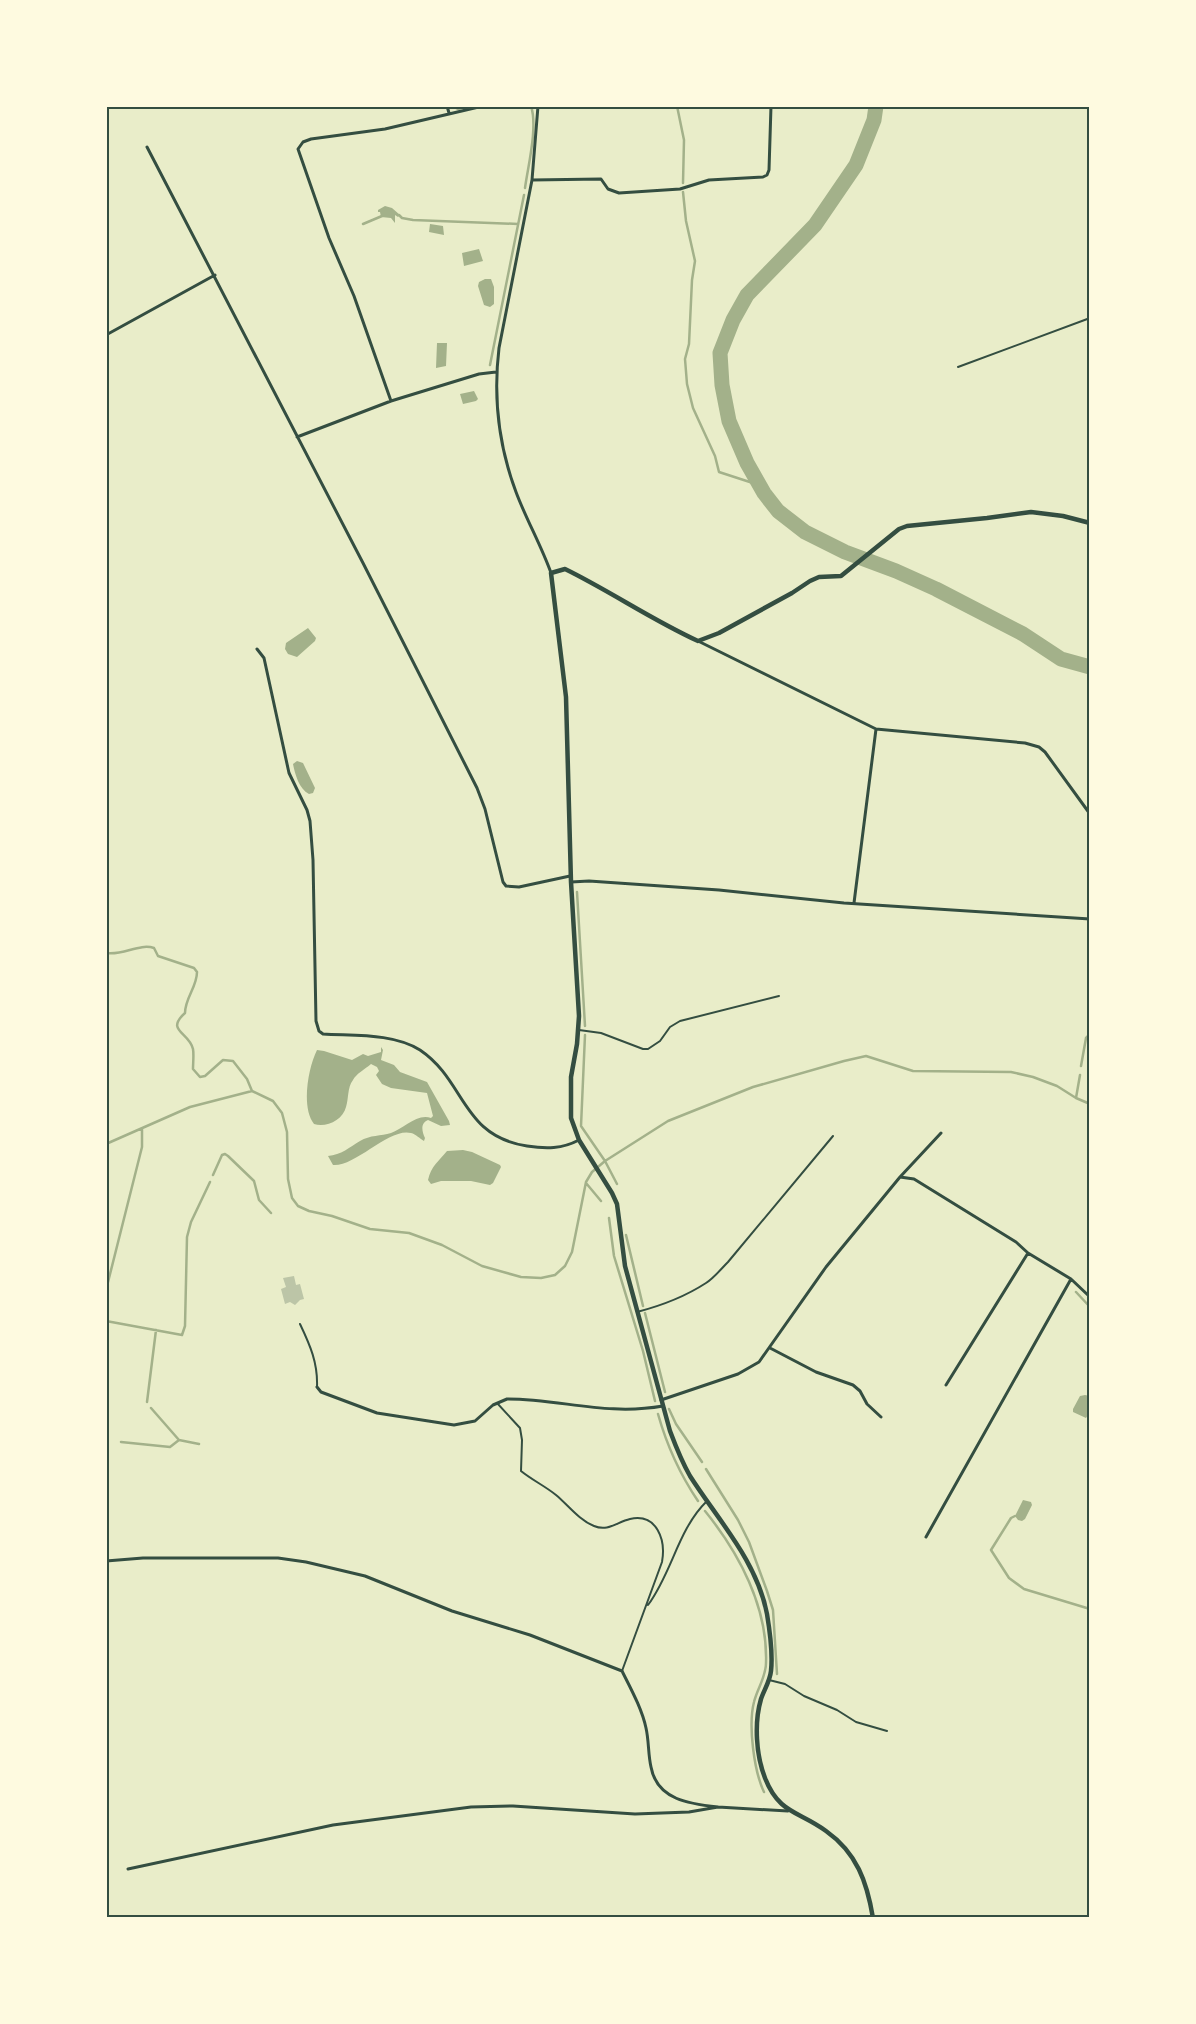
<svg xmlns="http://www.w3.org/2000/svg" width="1196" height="2024" font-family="'Exo 2',sans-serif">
  <rect width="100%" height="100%" fill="#e9edc9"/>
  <path fill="#a3b18a" d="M385,206L392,208L400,215L398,217L395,215V223L391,218L381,217L380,212H378V210Z
    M430,224L443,226L444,235L429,232Z
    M479,249L483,261L464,266L462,253Z
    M485,279H491L494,287V304L490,307L484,305L478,286L479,282Z
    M437,343H447L446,366L436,368Z
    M474,391L478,399L476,401L463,404L460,394Z
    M308,628L316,638L315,641L297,657L288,654L285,649L286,643Z
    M297,761L303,763L315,788L313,793L309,794C299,789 295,774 293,764Z
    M381,1047L383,1050L381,1060L394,1065L400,1072L427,1082L449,1121L450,1125L441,1126L428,1120C420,1123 422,1132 425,1138L424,1141C420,1139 416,1134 411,1133C390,1127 355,1167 333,1165L328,1156C341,1155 350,1147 360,1141C370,1135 381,1136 391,1133C403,1129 417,1113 431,1118L433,1116L427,1093L391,1088L382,1084L376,1075L379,1071L377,1067L371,1064C365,1069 356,1074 353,1080C347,1088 349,1098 346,1107C343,1120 326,1128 314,1124C301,1108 308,1068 317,1050L324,1051L352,1060L363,1054L368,1056L381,1052Z
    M463,1150L472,1152L500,1165L501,1167L493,1183L490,1185L471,1181H441L431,1184L428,1180C431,1166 439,1161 447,1151Z
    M1085,1395L1090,1396V1412L1086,1418L1073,1412V1409L1080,1396Z
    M1023,1500L1031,1502L1032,1505L1025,1519L1022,1521L1018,1520L1015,1516Z"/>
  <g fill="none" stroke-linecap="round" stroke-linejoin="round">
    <path stroke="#a3b18a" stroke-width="2.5" d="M452,106L458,109L467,106
      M677,106L684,140L683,183
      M525,188C528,166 538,127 531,106
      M683,192L686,221L695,261L692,280L689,344L685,359L687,384L693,408L715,456L719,472L759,485
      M399,215L402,218L413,220L518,224
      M363,224L382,216
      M490,365L524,195
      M577,892L585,1026
      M106,953C123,956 139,943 154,948L158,956L194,968L197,972C197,987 185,998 185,1013C165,1031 189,1032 193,1049C194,1055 193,1063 193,1069L200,1077L205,1076L223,1060L233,1061L247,1079L252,1091
      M585,1035L581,1126L605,1161L617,1184
      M1081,1066L1086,1038L1090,1034
      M1076,1098L1080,1075
      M106,1144L190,1107L252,1091L273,1101L282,1113L287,1132L288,1179L292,1198L298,1206L309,1211L332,1216L370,1229L409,1233L442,1245L482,1266L521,1277L541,1278L555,1275L565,1266L572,1252L586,1182L592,1172L605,1161L668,1121L753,1087L844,1061L866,1056L913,1071L1011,1072L1033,1077L1057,1086L1076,1098L1090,1104
      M213,1175L222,1155L225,1154L228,1156L254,1181L259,1200L271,1213
      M586,1183L601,1201
      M609,1218L614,1256L643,1351L655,1401
      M626,1235L643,1306
      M106,1290L142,1147V1129
      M1076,1292L1090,1307
      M645,1313L665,1392
      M106,1321L182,1335L185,1326L187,1237L191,1222L210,1182
      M147,1402L156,1330
      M151,1408L179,1440L199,1444
      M669,1409L676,1424L702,1462
      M658,1414C667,1446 679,1473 698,1501
      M121,1442L170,1447L179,1440
      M706,1469L738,1520L749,1542L767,1591L773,1610L777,1674
      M705,1511C739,1553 768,1607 766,1663C766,1677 757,1689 754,1702C748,1725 754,1771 764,1792
      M1015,1516L1011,1518L991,1550L1009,1578L1024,1589L1090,1609"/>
    <path stroke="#a3b18a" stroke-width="15" d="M876,106L874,120L856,165L815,225L747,295L733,320L720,353L722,385L729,421L747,463L764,493L778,511L805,532L845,552L896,571L936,589L1023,634L1061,659L1090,667"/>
  </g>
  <path fill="#bcc5a7" d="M294,1276L296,1285L300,1284L304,1299L300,1300L295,1305L290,1302L285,1304L281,1289L286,1287L283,1278Z"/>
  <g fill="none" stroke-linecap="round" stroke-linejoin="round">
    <path stroke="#344e41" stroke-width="2" d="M958,367L1090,318
      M579,1030L601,1033L643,1049H648L660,1041L670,1027L680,1021L779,996
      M637,1312C660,1306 686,1296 706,1283C714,1278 721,1269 728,1262L833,1136
      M300,1324C310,1345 318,1363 317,1387
      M497,1403L520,1428L522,1440L521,1471C532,1480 545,1486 556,1495C568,1505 579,1520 594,1526C608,1532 617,1522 630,1519C657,1513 666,1540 662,1562L622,1671
      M648,1605C672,1573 678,1529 707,1501
      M769,1680L785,1684L804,1696L837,1710L856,1722L887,1731"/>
    <path stroke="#344e41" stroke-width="3" d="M447,106L449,113
      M538,106L532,180L499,348C493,398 498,444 516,492C526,519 541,545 551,573
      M147,147L363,563L477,788L485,809L503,882L506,886L519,887L570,876
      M532,180L601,179L608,189L619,193L680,189L709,180L763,177L767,175L769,170L771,106
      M106,335L215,275
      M391,401L354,296L329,238L298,149L303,142L311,139L385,129L483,106
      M297,437L391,401L479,374L496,372
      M698,641L876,729L1025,743L1039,747L1045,752L1090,814
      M257,649L264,658L289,773L307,810L310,821L313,860L316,1021L319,1031L323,1034C354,1036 393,1033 420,1050C466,1081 461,1136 527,1146C546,1149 562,1149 579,1140
      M571,882L589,881L719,890L844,903L1090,919
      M854,903L876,729
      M900,1177L914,1179L1016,1242L1028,1253L1071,1279L1090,1297
      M770,1348L816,1372L853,1385L860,1391L867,1404L881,1417
      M946,1385L1028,1253
      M317,1387L321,1392L377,1413L454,1425L475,1421L493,1405L507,1399C561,1399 606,1416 663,1406
      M661,1400L738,1374L759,1362L826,1267L900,1177L941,1133
      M926,1537L1071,1279
      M106,1561L143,1558H278L306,1562L365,1576L452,1611L530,1635L622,1671C631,1689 642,1709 646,1728C649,1741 648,1754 651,1767C657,1800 690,1804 718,1807
      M128,1869L333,1825L471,1807L513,1806L635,1814L689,1812L718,1807L788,1811"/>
    <path stroke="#344e41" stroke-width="4.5" d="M873,1918C867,1882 857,1853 826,1831C799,1811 779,1814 765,1778C756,1755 754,1723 761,1699C764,1690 770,1681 771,1671C773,1653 770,1632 767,1614C757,1561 718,1520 690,1476C682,1462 676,1447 670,1431L625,1266L617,1204L612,1193L579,1140L571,1118V1077L577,1044L579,1016L571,882L566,697L551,573L565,569C610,591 652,620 698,641L719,633L792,593L810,581L819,577L841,576L899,529L907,526L987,518L1031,512L1063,516L1090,523"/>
  </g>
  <rect width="1196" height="2024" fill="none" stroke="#fefae0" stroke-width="215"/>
  <rect x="108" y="108" width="980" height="1808" fill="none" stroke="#344e41" stroke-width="2"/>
</svg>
